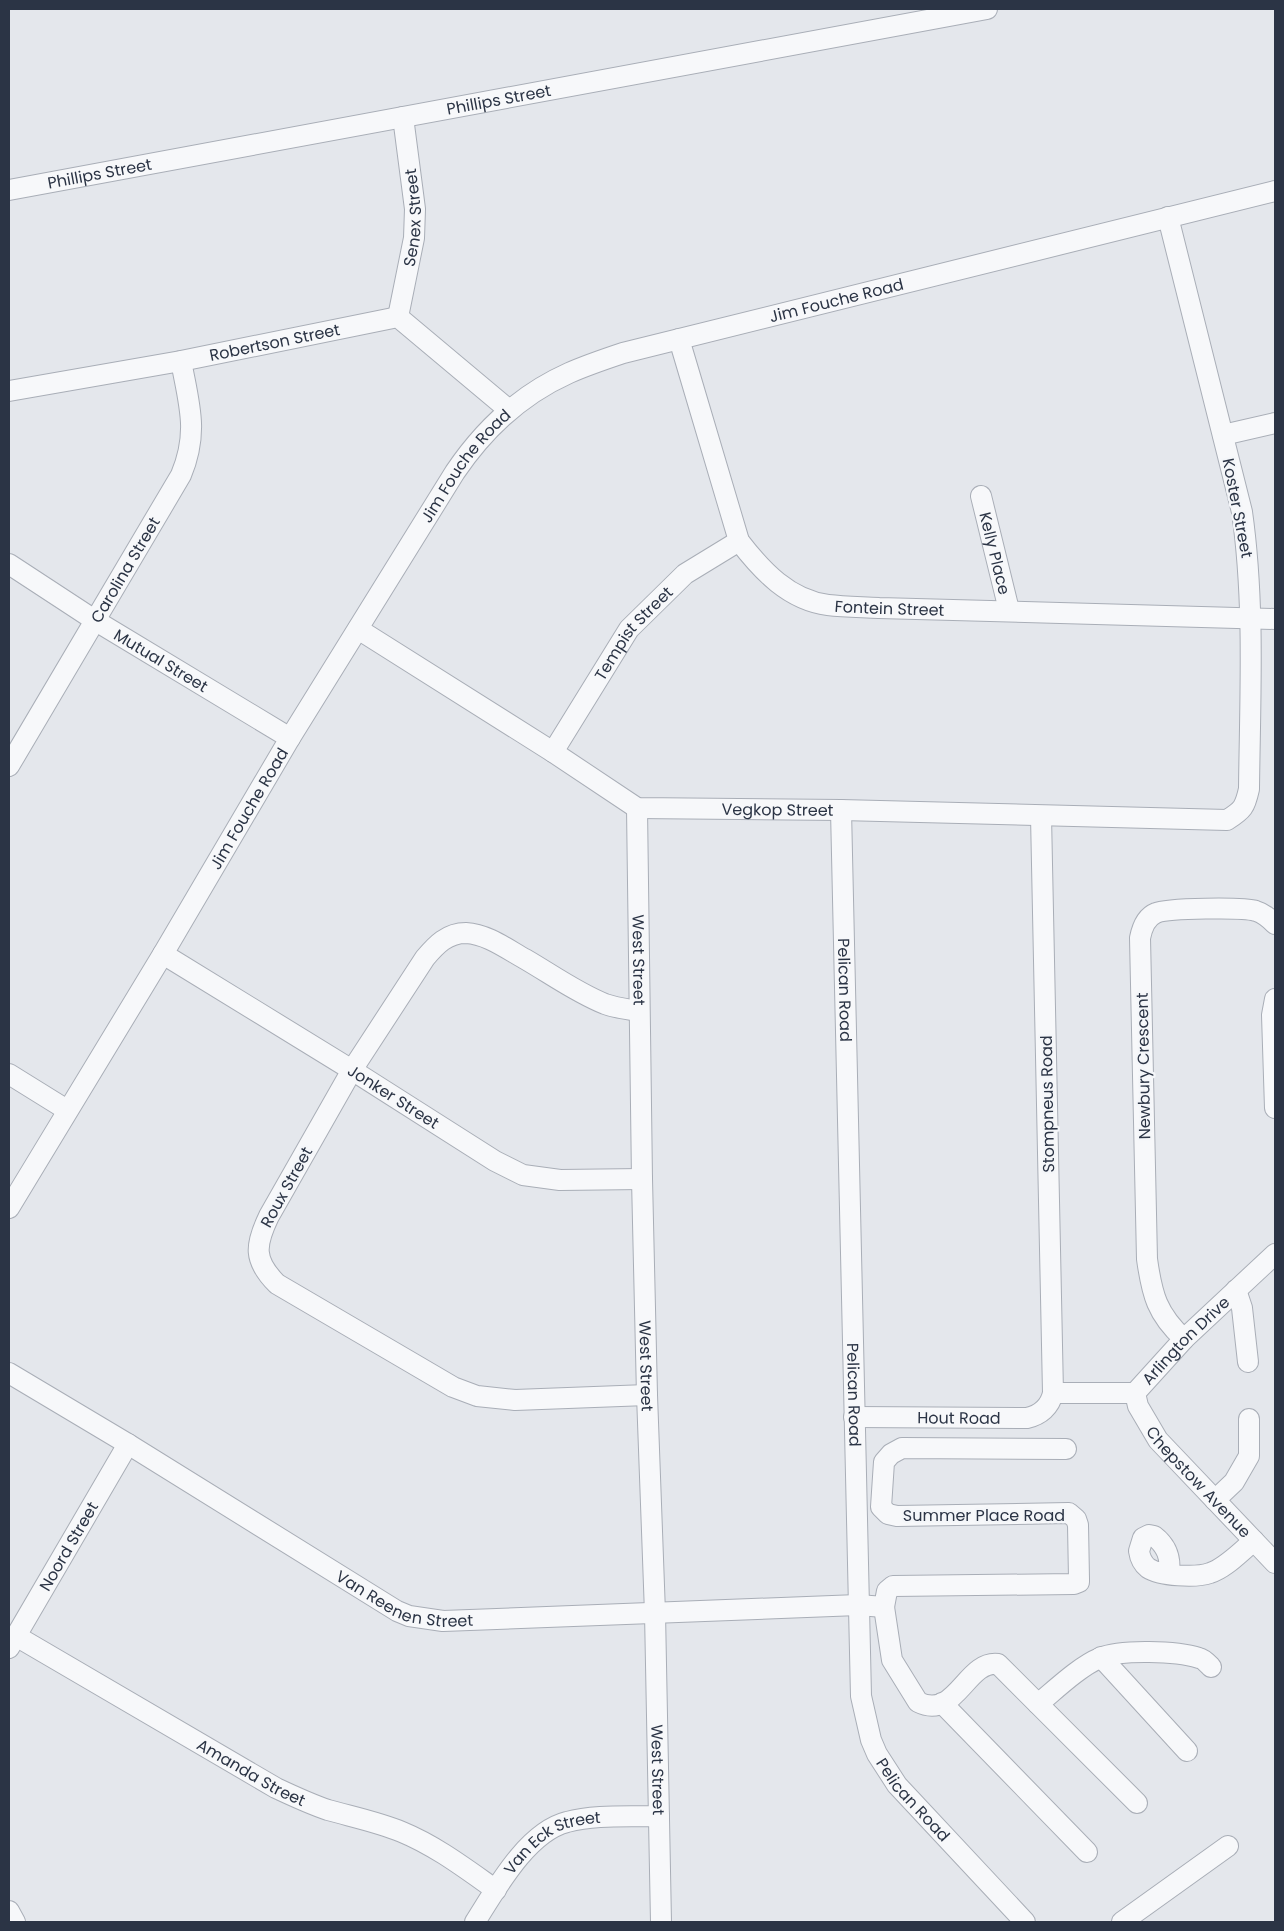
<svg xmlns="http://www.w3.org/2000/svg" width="1284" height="1931" font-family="Poppins,sans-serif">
  <rect width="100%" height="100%" fill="#e4e7ec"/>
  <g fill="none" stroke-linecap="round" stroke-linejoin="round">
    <g stroke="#a9aeb7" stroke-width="22">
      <g id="minor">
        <path id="s1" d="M9,190L987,9"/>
        <path id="s2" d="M398,317L414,238L415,209L403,117"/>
        <path id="s3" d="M679,339L739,541C762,571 789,600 828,605C845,607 862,607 879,608L1275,619"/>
        <path id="s4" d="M9,391L181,361L398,317L509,410"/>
        <path d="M1223,435L1275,423"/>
        <path id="s5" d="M981,496L1009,610"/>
        <path id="s6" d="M9,564L96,621L290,738"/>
        <path id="s7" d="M358,629L553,752L637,808L841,810L1227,820C1243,810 1245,807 1249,789C1250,697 1255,604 1242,512L1168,217"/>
        <path id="s8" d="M553,752L629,629L685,574L739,541"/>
        <path id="s9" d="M9,766L181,475C199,432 189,404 181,361"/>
        <path id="s10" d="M637,808L642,1179L647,1395L655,1613L661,1922"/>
        <path id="s11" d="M841,810L861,1696L871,1740L877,1754L897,1785L1025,1922"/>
        <path id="s12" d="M163,954L352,1070L495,1161L523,1175L560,1180L642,1179"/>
        <path d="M1275,999L1272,1015L1275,1108"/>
        <path d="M639,1011C627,1009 616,1008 605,1004C577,993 551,974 525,959C507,949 487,934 466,933C447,933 436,945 425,958L352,1070L269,1216C255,1245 253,1260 277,1284L453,1387L477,1396L515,1400L647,1395"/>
        <path d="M9,1074L67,1110"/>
        <path id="s13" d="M9,1208L163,954L290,738L455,472C484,429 522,394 569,373C587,365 605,359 623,353L1275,191"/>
        <path d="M1236,1290L1242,1308L1248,1362"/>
        <path d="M1184,1339C1157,1314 1152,1295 1147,1259L1140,938C1142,928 1146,917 1156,913C1167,908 1244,907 1256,911C1263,913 1270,919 1275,924"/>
        <path id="s14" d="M9,1373L128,1444L397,1611L409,1616L443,1621L858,1605L884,1607L887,1591L893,1586L1074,1584L1079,1582V1579L1078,1525L1076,1519L1069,1513L897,1516L888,1514L881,1507L884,1462L891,1454L902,1448L1066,1449"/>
        <path id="s15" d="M1053,1393H1135L1184,1339L1275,1254"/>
        <path id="s16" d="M1135,1393L1138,1406L1158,1440L1275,1563"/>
        <path id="s17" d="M854,1417L1027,1418C1040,1415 1050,1407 1053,1393L1041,816"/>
        <path d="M1215,1500L1234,1482L1249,1456V1419"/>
        <path d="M1169,1573C1171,1558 1167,1546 1154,1536L1149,1535L1143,1538L1139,1551C1140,1558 1143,1564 1148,1568C1160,1576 1196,1578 1210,1573C1226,1568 1241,1551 1254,1541"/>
        <path d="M884,1607L892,1660L918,1702C956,1721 966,1660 998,1664L1137,1803"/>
        <path id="s18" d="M16,1636L276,1788C293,1796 310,1804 328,1810C353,1817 378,1822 402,1832C436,1846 466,1869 496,1890"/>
        <path id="s19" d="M9,1648L128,1444"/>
        <path d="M1101,1657L1187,1751"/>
        <path d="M942,1703L1087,1852"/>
        <path d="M1038,1704C1055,1690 1080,1666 1100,1658C1121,1649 1177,1651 1199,1658C1204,1659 1208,1664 1211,1667"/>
        <path d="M9,1911L15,1922"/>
        <path id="s20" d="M475,1922C496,1889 527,1832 567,1822C596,1814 629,1817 659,1816"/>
        <path d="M1122,1922L1228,1846"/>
      </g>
    </g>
    <use href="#minor" stroke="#f7f8fa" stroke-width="20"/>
  </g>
  <g text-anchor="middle" stroke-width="4.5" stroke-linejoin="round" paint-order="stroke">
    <g font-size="16" fill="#2b3445" stroke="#f4f6f9">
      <text dy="6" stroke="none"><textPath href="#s1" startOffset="498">Phillips Street</textPath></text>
      <text dy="6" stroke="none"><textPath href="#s1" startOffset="92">Phillips Street</textPath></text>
      <text dy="6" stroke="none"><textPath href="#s2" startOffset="101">Senex Street</textPath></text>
      <text dy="6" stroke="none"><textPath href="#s13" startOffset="1291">Jim Fouche Road</textPath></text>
      <text dy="6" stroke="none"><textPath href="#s4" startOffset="270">Robertson Street</textPath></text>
      <text dy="6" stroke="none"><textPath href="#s13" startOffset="872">Jim Fouche Road</textPath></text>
      <text transform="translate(1238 508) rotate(79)" y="6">Koster Street</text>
      <text dy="6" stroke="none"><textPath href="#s5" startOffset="59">Kelly Place</textPath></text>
      <text dy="6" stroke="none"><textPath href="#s9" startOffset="228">Carolina Street</textPath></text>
      <text dy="6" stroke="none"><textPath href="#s3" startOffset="385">Fontein Street</textPath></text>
      <text dy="6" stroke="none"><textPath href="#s8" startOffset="144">Tempist Street</textPath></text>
      <text dy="6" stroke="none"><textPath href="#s6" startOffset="180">Mutual Street</textPath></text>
      <text dy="6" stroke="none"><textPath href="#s13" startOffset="466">Jim Fouche Road</textPath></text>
      <text dy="6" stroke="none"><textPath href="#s7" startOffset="472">Vegkop Street</textPath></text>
      <text dy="6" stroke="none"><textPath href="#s10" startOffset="152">West Street</textPath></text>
      <text dy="6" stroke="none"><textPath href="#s11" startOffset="180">Pelican Road</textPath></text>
      <text transform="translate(1143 1066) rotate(-91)" y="6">Newbury Crescent</text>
      <text dy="6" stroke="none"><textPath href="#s12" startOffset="271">Jonker Street</textPath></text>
      <text transform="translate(1047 1104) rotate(-91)" y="6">Stompneus Road</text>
      <text transform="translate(286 1187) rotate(-61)" y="6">Roux Street</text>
      <text dy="6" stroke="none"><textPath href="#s15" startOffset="155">Arlington Drive</textPath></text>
      <text dy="6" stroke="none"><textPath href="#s10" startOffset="558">West Street</textPath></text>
      <text dy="6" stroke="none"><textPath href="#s11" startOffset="585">Pelican Road</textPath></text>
      <text dy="6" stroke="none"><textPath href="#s17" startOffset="105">Hout Road</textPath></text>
      <text dy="6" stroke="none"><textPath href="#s16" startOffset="111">Chepstow Avenue</textPath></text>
      <text x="984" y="1521">Summer Place Road</text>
      <text dy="6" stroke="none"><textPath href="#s19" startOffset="118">Noord Street</textPath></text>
      <text dy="6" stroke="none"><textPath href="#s14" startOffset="459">Van Reenen Street</textPath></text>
      <text dy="6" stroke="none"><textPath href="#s10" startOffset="962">West Street</textPath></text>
      <text dy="6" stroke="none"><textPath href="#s18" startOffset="272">Amanda Street</textPath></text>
      <text dy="6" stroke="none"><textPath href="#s11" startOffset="1005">Pelican Road</textPath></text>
      <text dy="6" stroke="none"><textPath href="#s20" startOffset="116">Van Eck Street</textPath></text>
    </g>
  </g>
  <rect width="1284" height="1931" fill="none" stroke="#2b3445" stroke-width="20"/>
</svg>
